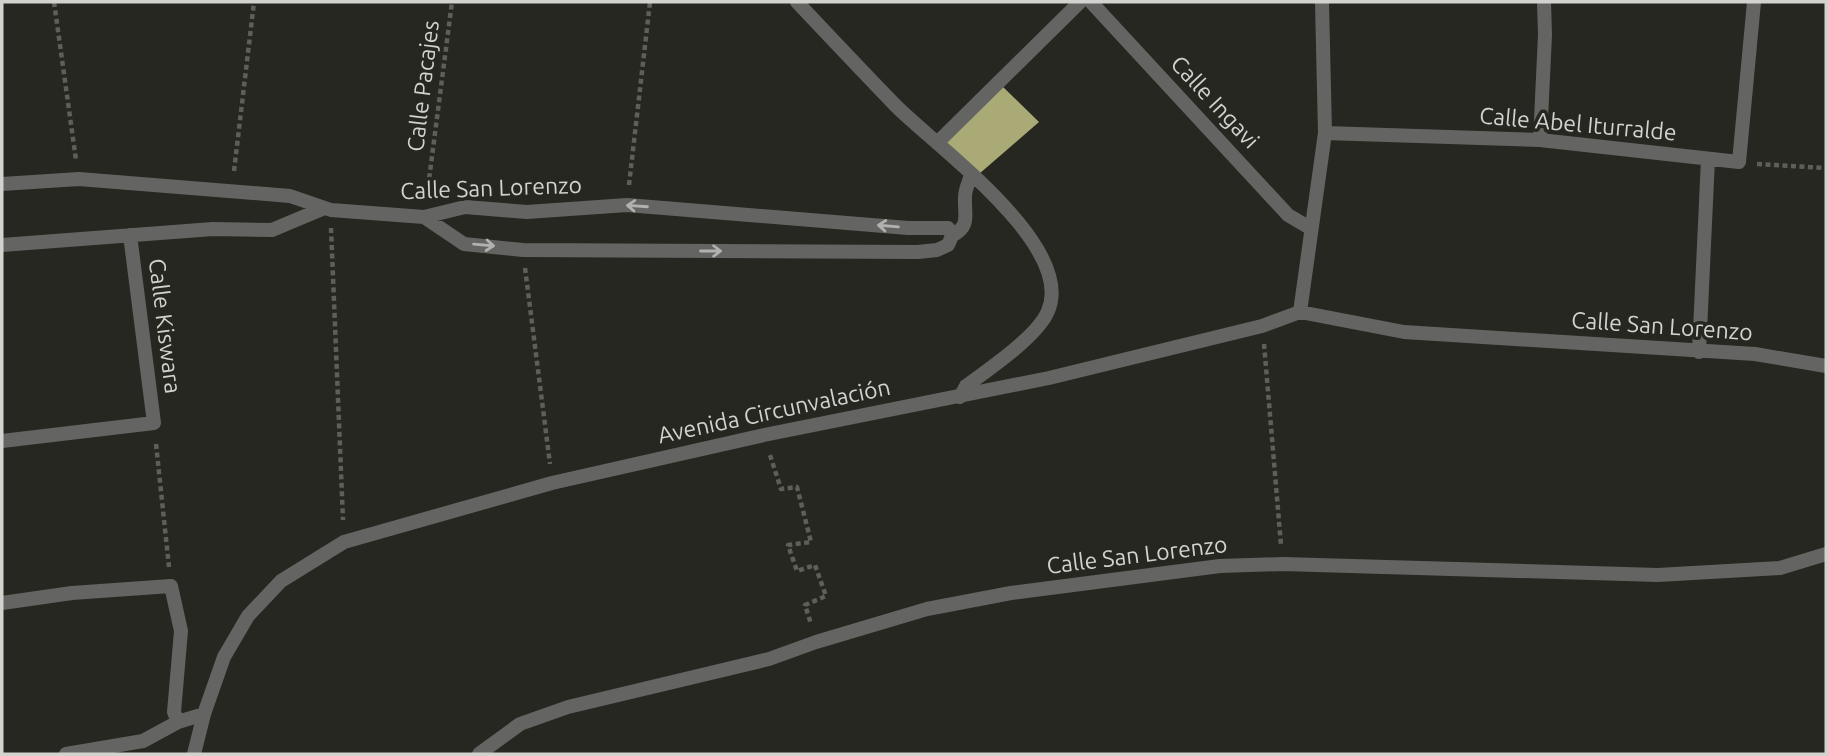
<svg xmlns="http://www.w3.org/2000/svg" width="1828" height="756" font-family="Ubuntu,sans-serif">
  <rect width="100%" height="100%" fill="#272721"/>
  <path fill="#a9aa76" d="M1002,86L1039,122L979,174L941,140Z"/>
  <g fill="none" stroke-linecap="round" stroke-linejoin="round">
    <path stroke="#5f5f5a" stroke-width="4.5" stroke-dasharray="5 3.5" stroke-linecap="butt" d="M54,2L76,160
      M1757,164L1826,168
      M234,171L254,2
      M629,185L650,2
      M427,195L452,2
      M331,228L343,520
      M525,268L550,464
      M1264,344L1281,545
      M156,444L169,567
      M770,455L781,489L797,487L811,542L788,545L797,571L815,565L826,596L805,605L811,624"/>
    <path stroke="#646562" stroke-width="14" d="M797,2C830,37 863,72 896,106C937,147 1076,246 1048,311C1038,336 989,369 966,386L960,397
      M1091,2L1288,215L1310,228
      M1325,133L1540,140L1739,162L1754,2
      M1540,140L1545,35L1544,2
      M937,143L1080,2
      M2,184L79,179L290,196L331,210L424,217L465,207L527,212L627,205L908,228H948L952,236
      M424,217L464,244L523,250L918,252L937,250L948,245L952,236
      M952,236C971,225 964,216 965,197C965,189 969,182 971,175
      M2,245L213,229L272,230L322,209
      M1300,312L1325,133L1322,2
      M1699,352L1708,159
      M2,441L154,423L130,235
      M2,603L72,593L171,586L181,631L174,712L178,722
      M66,754L143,741L178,722L204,714
      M194,754L204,714L224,657L248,616L281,581L344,542L552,483L764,435L1049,378L1262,326L1300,312L1404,332L1755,354L1826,366
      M479,754L520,724L568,707L769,659L816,642L927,609L1011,593L1220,566L1283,564L1658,575L1780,568L1826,554"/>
  </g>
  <defs><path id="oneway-shaft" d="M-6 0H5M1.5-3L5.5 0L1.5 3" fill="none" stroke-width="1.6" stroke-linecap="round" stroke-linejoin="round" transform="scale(1.75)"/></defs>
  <g stroke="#b1b1ae">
    <use href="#oneway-shaft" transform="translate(637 206) rotate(-176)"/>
    <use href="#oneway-shaft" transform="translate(888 226) rotate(-175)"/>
    <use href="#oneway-shaft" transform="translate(484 245) rotate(5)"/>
    <use href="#oneway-shaft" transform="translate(711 251)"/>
  </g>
  <g text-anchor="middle" stroke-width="7" stroke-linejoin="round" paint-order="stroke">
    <g font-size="23" fill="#d2d2ce" stroke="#272721">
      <text transform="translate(423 86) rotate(-83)" y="8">Calle Pacajes</text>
      <text transform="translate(1215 102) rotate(47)" y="8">Calle Ingavi</text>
      <text transform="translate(1578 124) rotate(5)" y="8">Calle Abel Iturralde</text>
      <text transform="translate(491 188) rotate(-2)" y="8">Calle San Lorenzo</text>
      <text transform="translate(165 326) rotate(83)" y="8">Calle Kiswara</text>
      <text transform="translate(1662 326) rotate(4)" y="8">Calle San Lorenzo</text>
      <text transform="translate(774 411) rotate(-12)" y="8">Avenida Circunvalación</text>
      <text transform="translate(1137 555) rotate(-7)" y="8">Calle San Lorenzo</text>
    </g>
  </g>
  <rect width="1828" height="756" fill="none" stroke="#d2d2ce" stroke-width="7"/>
</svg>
